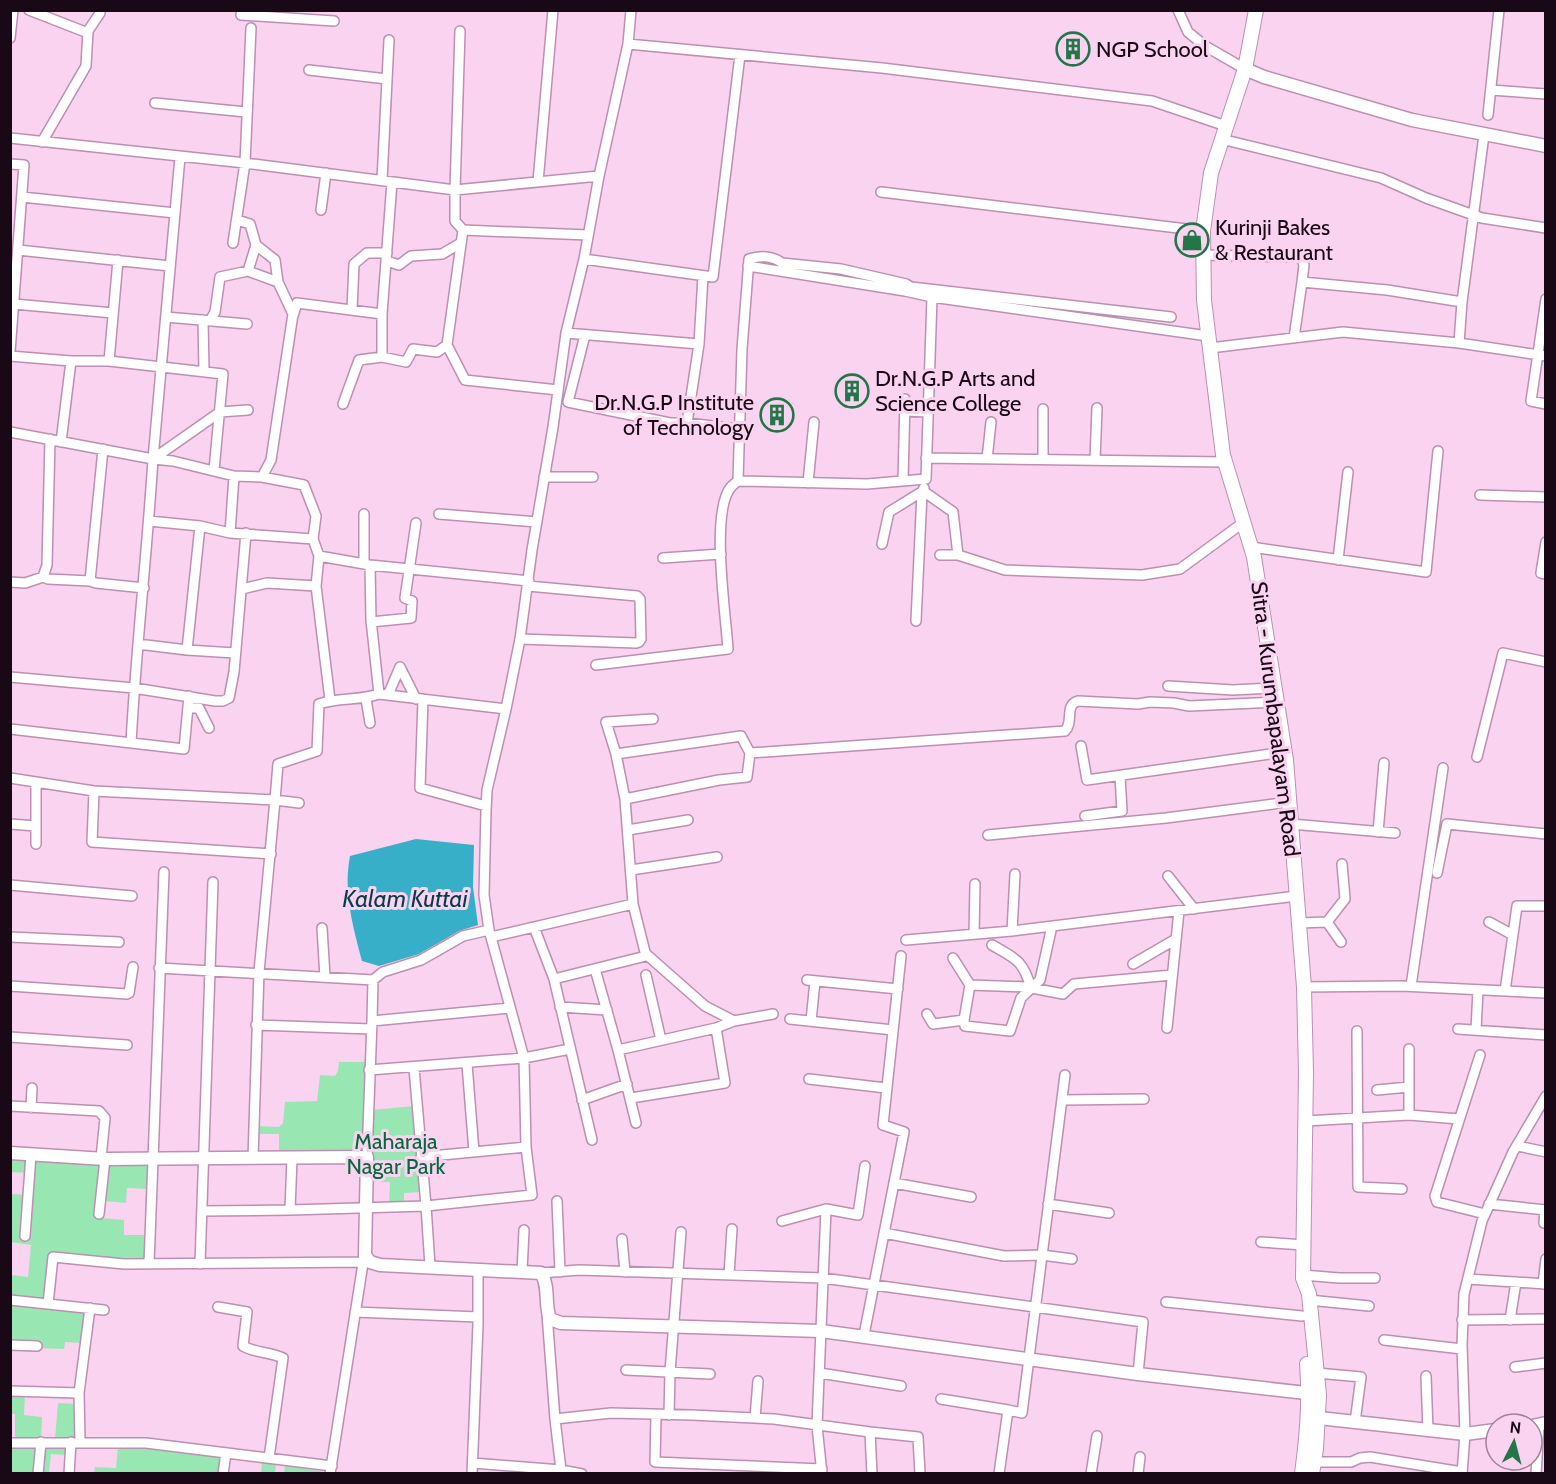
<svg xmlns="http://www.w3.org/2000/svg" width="1556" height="1484" font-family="Cabin,sans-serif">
  <rect width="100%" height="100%" fill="#fad3f0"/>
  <path fill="#98e7b3" d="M339,1062H365L364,1155H279V1134H256V1126L279,1127L283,1123L285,1102L317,1101L320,1075L335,1076L338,1071Z
    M414,1106L422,1192L404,1193V1203L389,1204L390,1182H373L372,1110Z
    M10,1156L148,1161V1189L127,1188L126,1203L104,1201L103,1218L124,1220V1235H146V1261L50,1255L46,1296L42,1299L11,1295V1275L28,1277L31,1245L11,1242V1194L27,1195L28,1173L11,1172Z
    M11,1305L84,1313L86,1315L82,1343L65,1342L64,1349L11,1347Z
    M11,1394H25L24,1415L42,1417L41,1439H55L58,1403L77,1404L75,1456L51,1454L49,1473H11L10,1438H15V1414H11Z
    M118,1446H147L223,1454L221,1473L94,1474L95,1467L116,1468Z
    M262,1462L276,1464L275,1473H261Z
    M285,1465L324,1472V1474L284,1473Z"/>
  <path fill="#37afc8" d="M416,839L474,845L473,887L478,925L459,931L419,954L379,966L362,961C353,926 343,892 350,856Z"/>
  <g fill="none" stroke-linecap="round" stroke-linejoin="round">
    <g stroke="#bd8fb2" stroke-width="12">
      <path id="street" d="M29,10L88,33
        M242,10L241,15L334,21
        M1178,10L1188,32L1205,46L1245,69
        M10,38L13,10
        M628,44L882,68L1152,101L1226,126
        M309,70L387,79
        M1491,90L1546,94
        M155,103L246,112
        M1488,115L1499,10
        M10,138L245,163L455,190L599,176L584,259L566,333L553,427L532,550L520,639L506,709L487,790L486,811L484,895L489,930L524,1058L526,1147L532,1195L426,1206L430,1266
        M1221,139L1381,178L1426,198L1482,218L1546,228
        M42,142L86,66L88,31L100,13
        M10,164L24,165L10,352
        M599,176L628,44L631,10
        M382,180L389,40
        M538,182L553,10
        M881,192L1203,231
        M22,197L175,213
        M321,210L326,173
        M237,220L250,224L256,245L275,260L278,282L293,314L271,460L262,477
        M463,230L588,235
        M233,243L245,163L251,28
        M18,250L170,266
        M1202,255L1301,257L1304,265L1302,282
        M584,259L713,277L740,55
        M387,261L399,265L411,256L442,254L461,243
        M748,266L905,291L932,297L1208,336
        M248,271L256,245
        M1546,299L1531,401L1546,404
        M1462,302L1484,135
        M14,304L113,313
        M352,310L354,264L367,253H387
        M293,316L297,303L382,314
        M166,317L247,324
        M203,320L204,371
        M210,321L215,312L220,277L248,271L278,282
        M566,333L699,344
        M585,335L568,402L670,423H687L739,429
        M1294,338L1302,282L1387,290L1462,302L1459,343
        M447,345L463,230L455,221V190L460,31
        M1210,348L1343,332L1459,343L1546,356
        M10,356L71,361H109L223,374L214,470
        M382,357V314L392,182
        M109,361L118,260
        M343,404L359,360L382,357L406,362L413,349L437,352L447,345L465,380L558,390
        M905,411L928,412
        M687,423L699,344L703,276
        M10,432L153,459C147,554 136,648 131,743
        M61,442L71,361
        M926,458L1225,462
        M153,459L180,157
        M153,459L173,461L234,476L262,477L304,485L316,516L313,539
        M153,459L220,412L248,410
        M987,459L991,422
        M1043,459V409
        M1095,460L1097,408
        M544,477H593
        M738,481L742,349L749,259C760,255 773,256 782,263L841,269L906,284L911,287L1171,317
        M903,481L905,399
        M808,483L814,422
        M1480,495L1546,497
        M439,514L537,522
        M200,526L230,533L313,539L319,556L316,586L330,700
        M230,533L234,476
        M1546,542L1541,573L1546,574
        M882,544L889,512L923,491L953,512L958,555
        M1251,547L1426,572L1438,451
        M940,555H958L1005,570L1142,575L1180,569L1244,522
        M319,556L370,565L529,581
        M663,558L721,554
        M1338,560L1348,472
        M364,564V514
        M370,565L371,620L379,694
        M43,577L47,565L50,439
        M90,581L103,449
        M10,582L25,583L43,577L48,579L90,581L96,583L144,588
        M242,589L267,583L316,586
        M916,621L922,493L924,488
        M371,622L411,618L412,601L405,598L416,523
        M520,639L636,643L639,642L641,639L640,599L637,596L528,586
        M138,644L187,650L200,526L149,521
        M187,650L235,653
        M596,665L728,649C726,616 710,511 731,487C733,485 735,483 738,481L867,484L926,479L932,297
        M10,677L134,688L215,701H223L229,698L234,672L246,533
        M1168,686L1233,690L1274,688
        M388,695L400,667L416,699
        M366,699L370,723
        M423,699L420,788L486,806
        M188,708H199L209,728
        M10,729L184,749L189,696
        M1081,746L1087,780L1284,752
        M616,754L741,736L750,753L1065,731C1074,722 1064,705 1078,701L1138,704L1150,702L1174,703L1189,706L1277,702
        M1477,757L1503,653L1546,662
        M10,778L94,791L275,800L278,764L317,751L319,704C339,697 359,701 379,694L506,709
        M94,791L92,842L271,854
        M625,799L719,780L747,777L750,753
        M1085,816L1122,811L1120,776
        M10,824L36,826
        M1291,824L1395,833
        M628,830L688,820
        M1378,832L1384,763
        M988,835L1166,818L1289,802
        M36,844V782
        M631,870L717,857
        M1437,873L1447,824L1546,834
        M1168,876L1194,909
        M10,885L132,896
        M1489,922L1513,935
        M1299,923L1327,922
        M534,927L554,979
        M322,928L325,977
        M1012,931L1015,874
        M974,934L975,884
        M10,937L119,942
        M491,937L633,904
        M906,940L1012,931L1297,896
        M1341,942L1327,922L1345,899L1342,864
        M992,945C1016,959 1023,960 1031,988
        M646,954L705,1006L734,1021L773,1014
        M953,958L970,985L964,1020
        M1133,964L1176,939
        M159,968L373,980
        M595,969L618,1050L636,1123
        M646,975L661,1040
        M807,980L898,989
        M970,985L1027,987L1063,994L1074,984L1172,975
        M10,986L127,994L129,993L133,967
        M1411,986L1443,768
        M1304,987L1401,986L1546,993
        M1505,991L1517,906H1546
        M560,1007L607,1010
        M927,1014L933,1024L964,1020L965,1026L1010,1031L1021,998L1040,980L1052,926
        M790,1019L893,1030
        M372,1021L373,980L383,972L421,960L463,936L489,930
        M811,1021L815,981
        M256,1025L371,1029
        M1167,1028L1179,911
        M1458,1029L1546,1035
        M1476,1030L1478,990
        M1357,1031L1358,1187L1402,1189
        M10,1037L127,1045
        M1409,1049V1115
        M618,1050L716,1028L734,1021
        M1480,1055L1435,1196L1437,1202L1485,1214
        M467,1064L474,1152
        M369,1070L524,1058L570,1049
        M809,1079L886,1088
        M1377,1090L1409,1087
        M631,1098L725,1083L716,1028
        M582,1100L627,1084
        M1062,1100L1144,1099
        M10,1106L99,1111L105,1118L101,1158
        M31,1108L32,1088
        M1306,1121L1409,1115L1459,1119
        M592,1140L554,979L646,956L633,904L625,799L616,754L606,722L653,719
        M1518,1146L1546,1152
        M367,1157L372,1021L510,1008
        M421,1157L526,1147
        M253,1158L259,972L275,800L299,803
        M292,1158L290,1210L426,1206L414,1068
        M894,1183L971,1197
        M557,1201L560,1272
        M1048,1204L1109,1213
        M1489,1204L1546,1210
        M202,1211L290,1210
        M99,1214L105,1159
        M782,1221L826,1209L858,1215L865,1166
        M1544,1223L1545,1210
        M884,1233L1004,1256L1042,1255L1072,1259
        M25,1236L31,1155
        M622,1239L625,1272
        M1261,1242L1304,1245
        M149,1264L164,872
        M200,1264L213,882
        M522,1271L524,1230
        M541,1273L579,1270L823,1278L1143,1322L1138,1374
        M729,1275L732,1229
        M1303,1275L1339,1278H1375
        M1468,1279L1546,1284
        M1543,1284L1546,1259
        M10,1300L48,1304
        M1309,1300L1369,1306
        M1166,1302L1302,1316
        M218,1307L247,1312L243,1346C255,1353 270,1352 283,1358L269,1458
        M104,1310L48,1304L53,1257L124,1264L363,1262
        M355,1312L478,1317
        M547,1314L555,1419L611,1413L692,1415L774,1419L870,1432L918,1437L920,1474
        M1462,1320L1546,1319
        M1510,1320L1516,1282
        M864,1335L904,1132L883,1125L901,956
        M1384,1340L1462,1349
        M10,1345L37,1346
        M1515,1367L1546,1363
        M626,1370L710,1374
        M820,1373L901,1386
        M1317,1373L1361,1377L1355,1422
        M1426,1376L1428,1431
        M10,1391L79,1393L80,1441
        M79,1393L90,1308
        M941,1399L1008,1410L999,1474
        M1008,1410L1022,1413L1065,1075
        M656,1415L655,1462L822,1469
        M669,1415L670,1372L681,1232
        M755,1418L758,1381
        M555,1419L561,1470L582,1474
        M870,1432L872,1474
        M10,1443H146L332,1466
        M1314,1462H1351L1360,1458L1370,1457L1462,1472
        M473,1463L561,1470
        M38,1474L41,1442
        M69,1474L71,1442
        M223,1474L226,1453
        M330,1474L364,1257
        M472,1474L478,1324V1269
        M822,1474L817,1426L826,1209
        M1091,1474L1097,1436
        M1138,1474L1140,1457
        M1462,1474L1465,1434L1462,1345L1464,1294L1482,1221L1513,1152L1546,1096
        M1536,1474L1539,1425"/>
    </g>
    <g stroke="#bd8fb2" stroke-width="15">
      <path id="secondary" d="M1245,69L1264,77L1412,120L1546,146
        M10,1153L105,1159L367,1157L365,1255L370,1262L380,1265L541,1273C550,1287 544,1304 550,1319L561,1323L821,1331L1138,1374L1315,1394
        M1319,1418L1465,1434L1496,1430
        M1532,1426L1546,1423"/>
    </g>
    <g stroke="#bd8fb2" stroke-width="16">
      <path id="primary" d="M1256,10L1245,69L1211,173L1203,231L1204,300L1223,455L1254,557L1286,760L1304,987L1306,1073L1303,1278L1309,1294L1319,1395L1316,1449L1312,1474
        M1302,1474C1307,1435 1310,1402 1307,1364"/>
    </g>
    <use href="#street" stroke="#fff" stroke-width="9"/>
    <use href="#secondary" stroke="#fff" stroke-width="12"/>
    <use href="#primary" stroke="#fff" stroke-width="14"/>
  </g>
  <defs>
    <g id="building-ring" transform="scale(1.725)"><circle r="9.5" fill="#fad3f0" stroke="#227648" stroke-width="1.5"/><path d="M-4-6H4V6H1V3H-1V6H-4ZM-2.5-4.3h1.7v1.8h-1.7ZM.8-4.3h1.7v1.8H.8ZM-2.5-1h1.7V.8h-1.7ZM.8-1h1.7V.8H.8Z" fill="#227648"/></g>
    <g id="shop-ring" transform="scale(1.725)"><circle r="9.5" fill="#fad3f0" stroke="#227648" stroke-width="1.5"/><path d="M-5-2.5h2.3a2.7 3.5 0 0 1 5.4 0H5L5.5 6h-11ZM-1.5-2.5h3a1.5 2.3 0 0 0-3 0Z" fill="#227648"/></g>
  </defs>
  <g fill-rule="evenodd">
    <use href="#building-ring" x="1073" y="49"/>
    <use href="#shop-ring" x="1192" y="240"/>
    <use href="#building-ring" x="852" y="391"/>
    <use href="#building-ring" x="777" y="415"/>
  </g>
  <g text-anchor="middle" stroke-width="6" stroke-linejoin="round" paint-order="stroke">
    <g font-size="22" fill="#190916" stroke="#fad3f0" text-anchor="start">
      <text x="1096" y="57">NGP School</text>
      <text x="1215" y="235">Kurinji Bakes<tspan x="1215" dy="25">&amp; Restaurant</tspan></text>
      <text x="875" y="386">Dr.N.G.P Arts and<tspan x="875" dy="25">Science College</tspan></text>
      <text x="754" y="410" text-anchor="end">Dr.N.G.P Institute<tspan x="754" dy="25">of Technology</tspan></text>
    </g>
    <g font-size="22" fill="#190916" stroke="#fad3f0">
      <text transform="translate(1276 719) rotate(83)" y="8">Sitra - Kurumbapalayam Road</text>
    </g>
    <g font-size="22" fill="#03683a" stroke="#fad3f0">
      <text x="396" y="1149">Maharaja<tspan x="396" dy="25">Nagar Park</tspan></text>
    </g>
    <g font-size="24" font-style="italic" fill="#063c47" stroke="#fad3f0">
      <text x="405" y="907">Kalam Kuttai</text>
    </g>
  </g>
  <rect width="1556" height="1484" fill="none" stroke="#190916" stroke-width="24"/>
  <g transform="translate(1514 1442) rotate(6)"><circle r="28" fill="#fad3f0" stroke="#a08299" stroke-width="1.5"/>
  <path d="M0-4.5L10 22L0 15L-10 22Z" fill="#227648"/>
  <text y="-9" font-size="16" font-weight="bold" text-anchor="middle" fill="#190916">N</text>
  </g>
</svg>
